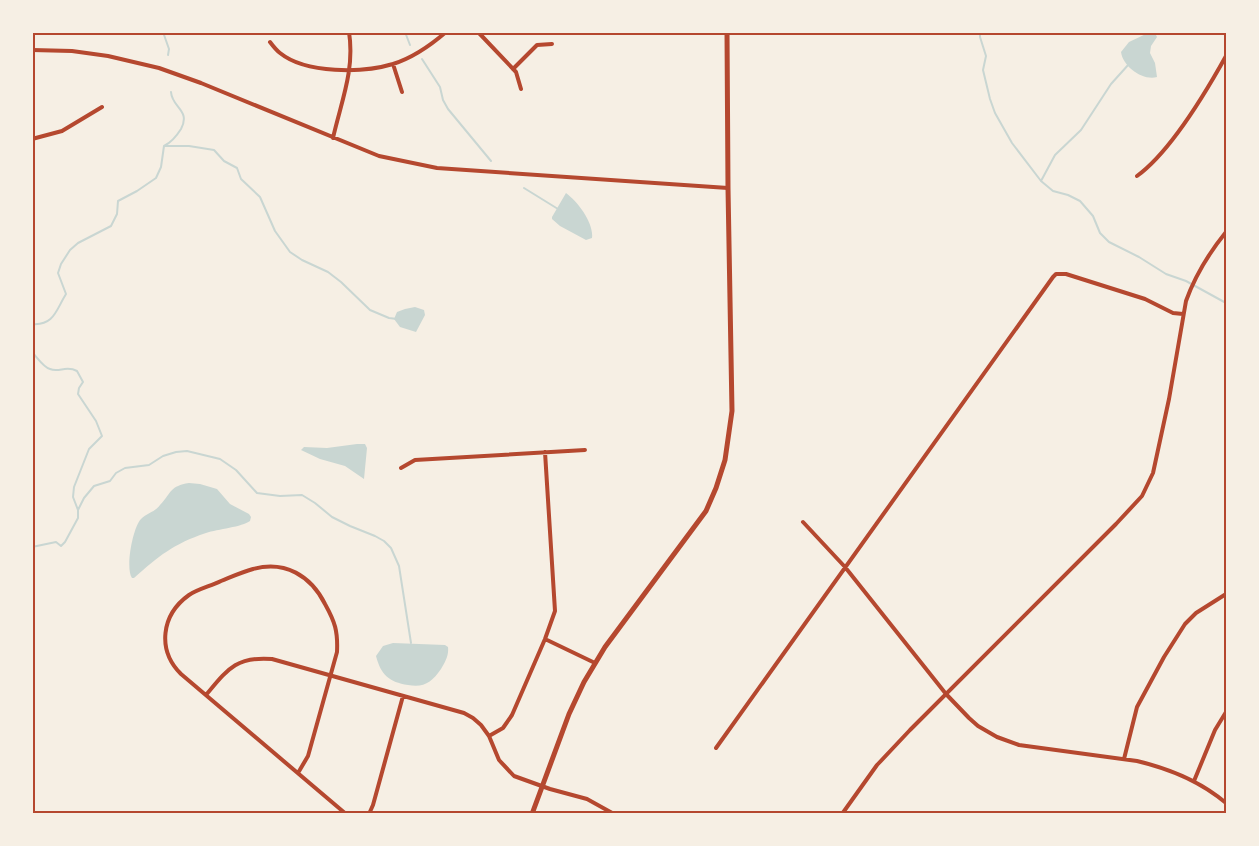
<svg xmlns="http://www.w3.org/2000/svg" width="1259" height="846" font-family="'Roboto Condensed',sans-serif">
  <rect width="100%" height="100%" fill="#f6efe4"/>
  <path fill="#c9d6d2" d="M1148,33H1155L1157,37L1151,46L1150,53L1155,63L1157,77C1143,81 1123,67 1121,52L1129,42Z
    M566,193C578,202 594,223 592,238L586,240L560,226L552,219V217Z
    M415,307L424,310L425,315L416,332L400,327L394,319L397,312L405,309Z
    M357,444H365L367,448L364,479L345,466L320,459L301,450L304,447L327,448Z
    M189,483L200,484L217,489L230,504L249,514L251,517L250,521C242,527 218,529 206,533C173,544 159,556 134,578H132C125,568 133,527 141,519C147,513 155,512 160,505C172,492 170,486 189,483Z
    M393,643L445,645L448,647C449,656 445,662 441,669C432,682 424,688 408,685C389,682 381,675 376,656L383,646Z"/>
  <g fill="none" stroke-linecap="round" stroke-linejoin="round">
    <path stroke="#c9d6d2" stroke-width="2" d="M163,32L169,49L168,55
      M405,32L410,45
      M980,32V37L986,56L983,70L990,99L995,113L1012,143L1041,181L1053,191L1068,195L1080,201L1093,216L1100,233L1109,242L1139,257L1166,274L1186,281L1226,303
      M422,59L440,87L443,100L448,109L491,161
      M164,146H189L214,150L224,161L237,168L241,179L260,197L275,231L290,252L302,260L328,272L341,282L370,310L389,318L397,319
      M1041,181L1055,155L1081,130L1111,84L1129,64
      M524,188L558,209
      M32,324C54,326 56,310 66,294L58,273L61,264L70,250L78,243L111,226L117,214L118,201L137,191L156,178L161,167L164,146C172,142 176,137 181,129C191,110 172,108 171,92
      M32,352C37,357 43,367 50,369C59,373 66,365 77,371L83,382L79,388L78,394L96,421L102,436L89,449L74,487L73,497L78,510V518L65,542L61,546L56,542L32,547
      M78,510L84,498L94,486L110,481L116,473L125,468L149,465L163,456L176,452L187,451L220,459L236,470L257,493L280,496L302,495L315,503L332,517L350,526L375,536L384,541L391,548L399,566L411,643"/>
    <path stroke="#b5482f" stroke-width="4" d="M478,32L516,72L521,89
      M270,42C273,46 276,50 280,53C306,74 363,73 393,64C412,58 431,45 446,32
      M32,50L72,51L108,56L159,68L201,83L379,156L437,168L728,188
      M393,64L402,92
      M513,69L537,45L552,44
      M333,138C341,102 355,70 349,32
      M32,139L62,131L102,107
      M1137,176C1170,152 1206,92 1226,56
      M401,468L415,460L585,450
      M803,522L845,567L946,694L969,718L978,726L997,737L1019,745L1137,761C1171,769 1200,781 1226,803
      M545,639L595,663
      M206,695C227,670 236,656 272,659L464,713L473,718L481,725L489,736L499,760L514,776L550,789L587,799L614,814
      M489,736L503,728L512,715L545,639L555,611L545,452
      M716,748L1053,277L1056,274H1066L1145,299L1173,313L1183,314
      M1124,759L1137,707L1164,657L1185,624L1196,613L1226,594
      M298,773L308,756L337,652C338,631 335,622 325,604C311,576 285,560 253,569C242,572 231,577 221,581C211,586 198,589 189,595C161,615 157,650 181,674L346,814
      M1194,781L1215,730L1226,712
      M369,814L373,805L403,696
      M842,814L877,765L910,730L1116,524L1142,496L1153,473L1169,399L1186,301C1195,276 1209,253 1226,232"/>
    <path stroke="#b5482f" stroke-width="5" d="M532,814L569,714L584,682L605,647L706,511L716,488L725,460L732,411L728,188L727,32"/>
  </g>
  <rect width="1259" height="846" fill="none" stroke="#f6efe4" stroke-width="68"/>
  <rect x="34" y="34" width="1191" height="778" fill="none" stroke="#b5482f" stroke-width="2"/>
</svg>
